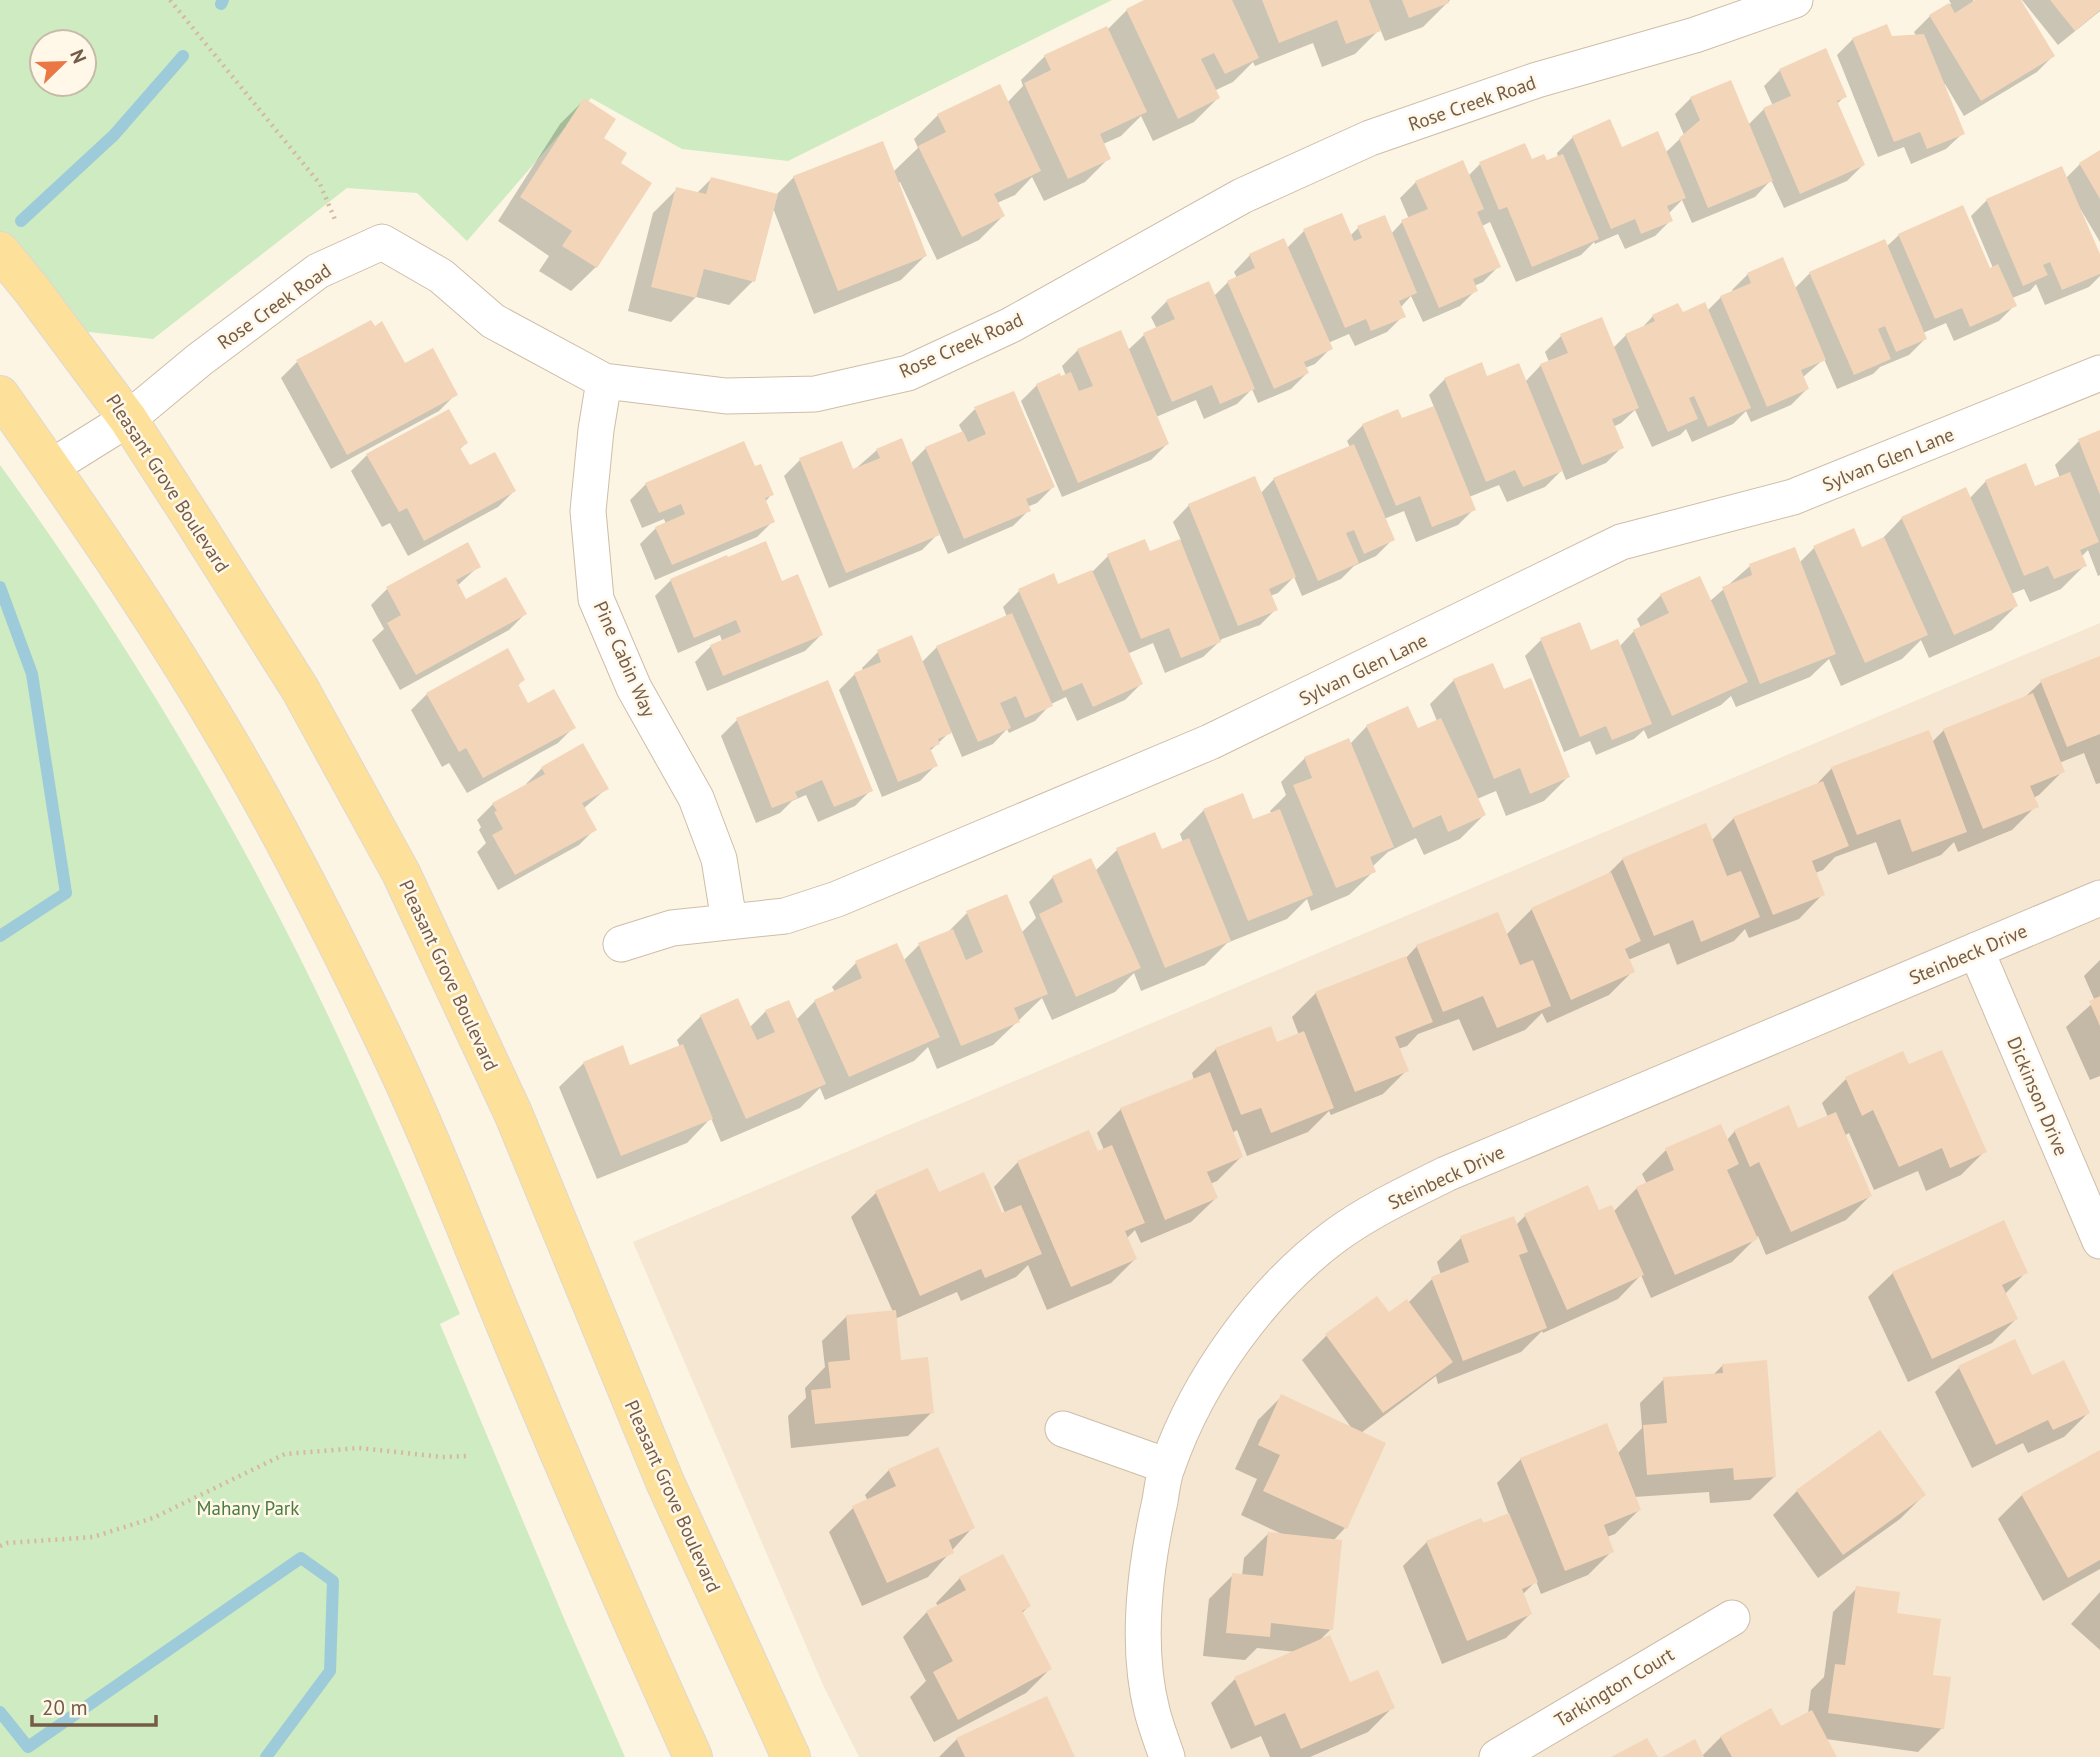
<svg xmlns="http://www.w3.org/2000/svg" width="2100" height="1757" font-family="'PT Sans',sans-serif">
  <rect width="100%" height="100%" fill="#fdf5e3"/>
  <path fill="#f5e7d1" d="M2100,623V1757H859L823,1685L633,1242Z"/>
  <path fill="#ceebc1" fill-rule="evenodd" d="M0,0H1112L788,161L682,149L591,98L467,241L417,193L347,188L153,339L80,331L0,240ZM42,42H84V84H42Z
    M0,465C112,619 212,783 297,952C357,1071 408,1193 460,1314L440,1324L566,1623L625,1757H0Z"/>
  <path fill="#0003" d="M1148,0H1450L1423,27L1385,41L1380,29L1355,54L1322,67L1313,43L1255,66L1253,62L1233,82L1214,91L1218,98L1194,122L1153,141L1141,116L1121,136L1103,144L1109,158L1085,182L1044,201L1032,177L1015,195L997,203L1003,216L979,240L937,260L900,182L897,183L925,256L901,280L814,314L773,208L753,281L729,305L696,297L671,322L628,311L653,213L677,189L696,194L711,179L776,195L794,177L893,172L918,148L914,139L938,115L1007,103L1023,86L1021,80L1045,56L1107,30L1127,10Z
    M1949,0H1973L1979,10L1977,0H2019L2053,56L2037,72L1964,116L1945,84L1943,85L1963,133L1946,149L1911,164L1904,147L1878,157L1837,55L1853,39L1916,36L1914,32L1930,16L1951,4Z
    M2022,0H2100V11L2058,45Z
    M1780,70L1845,96L1837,104L1863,165L1847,181L1784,208L1771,180L1755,197L1692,223L1682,200L1668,214L1671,220L1655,236L1625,249L1618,234L1595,244L1594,242L1581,255L1516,282L1490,222L1482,226L1499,266L1483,282L1474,286L1476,290L1460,306L1423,322L1411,296L1400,308L1403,316L1387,332L1355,346L1349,334L1328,343L1331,348L1315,364L1305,368L1307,373L1291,389L1258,403L1252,389L1237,404L1204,419L1196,400L1156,417L1167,444L1151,460L1062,497L1021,401L1037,385L1066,376L1062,366L1078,350L1127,351L1144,335L1157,329L1151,317L1167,301L1213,297L1228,282L1237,278L1234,272L1250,255L1287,248L1304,231L1350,236L1358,228L1391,234L1402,222L1409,219L1400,198L1416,182L1468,176L1480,164L1525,145L1531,161L1546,163L1558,157L1557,153L1573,137L1621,149L1665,153L1684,135L1675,114L1691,98L1748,125L1764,109L1773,106L1764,86Z
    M584,100L602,138L618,164L649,183L596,267L571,291L539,271L549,256L498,221L560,124Z
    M2100,152V242L2081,210L2079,211L2100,259V276L2089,287L2045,305L2036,284L2030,291L2012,298L2015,305L1999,321L1954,341L1946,323L1923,333L1925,339L1909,355L1880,367L1873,374L1837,389L1824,359L1802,378L1807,389L1791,405L1751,422L1746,411L1733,424L1692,442L1686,429L1680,435L1652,447L1635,410L1621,423L1613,427L1622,447L1606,463L1566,480L1562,470L1545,487L1507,502L1499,485L1469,497L1474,509L1458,525L1416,542L1404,511L1384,519L1392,540L1376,556L1354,566L1341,579L1302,596L1294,577L1278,593L1270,596L1276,609L1260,625L1222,639L1203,657L1165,673L1153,643L1127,654L1141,684L1125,700L1077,721L1066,697L1051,704L1035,721L1009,733L1007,729L993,744L962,757L951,731L930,751L936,765L920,781L882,797L839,690L855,674L863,671L862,668L878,652L921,663L937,647L1007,617L1003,607L1019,591L1057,587L1093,571L1108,556L1149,553L1181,540L1173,522L1189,505L1260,494L1274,479L1350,447L1347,441L1363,425L1402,421L1434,407L1429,395L1445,379L1486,378L1525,382L1541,365L1549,362L1545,352L1561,336L1613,348L1626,335L1641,329L1653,316L1707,311L1721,297L1733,292L1732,290L1748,274L1794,289L1810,273L1886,247L1899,235L1962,207L1989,270L1993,268L1971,216L1987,200L2065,179L2080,164Z
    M297,362L404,366L455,395L439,411L331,469L281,378Z
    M975,409L1053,487L1037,503L1027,507L1029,510L1013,526L948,554L939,533L922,550L829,588L784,476L800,460L853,471L877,450L910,464L926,448L963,433L959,425Z
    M2100,432V575L2098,576L2088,550L2081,557L2085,565L2061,589L2030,602L2024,589L2011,594L2016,606L1992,630L1929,658L1921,640L1902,659L1841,686L1829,659L1810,677L1736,707L1731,696L1721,705L1648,739L1644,730L1634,739L1596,755L1590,741L1564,752L1525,656L1541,640L1590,652L1619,647L1634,631L1641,628L1637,619L1661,595L1709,602L1750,566L1794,549L1799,563L1814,548L1861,549L1880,541L1902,518L1969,499L1986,481L2034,488L2060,478L2055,465L2079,441Z
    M466,443L459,450L469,468L514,491L498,507L408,556L390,523L382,527L351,471L367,455Z
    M754,468L772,494L765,502L773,521L757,537L655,580L640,544L656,528L666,524L664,519L642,528L630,500L646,484Z
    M467,544L479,566L457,586L465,601L525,614L509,630L400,690L372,640L384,629L371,605L387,589Z
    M671,580L781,583L821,635L805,651L707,691L695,662L711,646L722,641L720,635L678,653L655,596Z
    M2100,658V783L2096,784L2084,753L2059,763L2063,771L2039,795L2033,798L2036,806L2012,830L1958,852L1954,842L1941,855L1888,875L1876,842L1835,857L1823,870L1815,873L1823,894L1799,919L1749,938L1745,929L1734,941L1677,965L1669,943L1628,960L1633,971L1609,995L1547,1023L1542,1013L1525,1030L1473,1051L1459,1019L1418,1034L1407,1046L1398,1049L1407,1070L1383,1094L1331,1115L1329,1111L1308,1132L1247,1156L1237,1130L1232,1133L1241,1157L1217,1181L1210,1184L1216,1198L1191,1222L1141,1243L1135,1230L1126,1239L1135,1259L1111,1283L1047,1310L1028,1265L1016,1277L961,1301L957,1292L895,1319L899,1362L932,1412L908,1436L791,1448L788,1416L806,1398L805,1388L825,1367L822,1341L847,1316L893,1312L851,1217L876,1193L927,1171L938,1194L1001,1215L1005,1213L994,1187L1018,1162L1097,1153L1104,1150L1097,1133L1121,1109L1194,1080L1192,1073L1216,1049L1276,1044L1299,1035L1292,1017L1316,993L1406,958L1417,946L1506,935L1532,909L1605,877L1623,859L1711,841L1734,818L1815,786L1832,768L1932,742L1944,730L2024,698L2041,682Z
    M523,680L517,686L527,706L574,727L558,743L467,793L449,763L442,767L411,710L427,694Z
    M1454,680L1503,691L1568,777L1544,801L1506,816L1496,791L1477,799L1484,815L1460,839L1424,855L1416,838L1388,852L1372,867L1374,871L1349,895L1311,911L1307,899L1287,919L1227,943L1205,965L1141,991L1134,973L1115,992L1052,1020L1042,998L993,1045L937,1069L928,1047L914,1061L825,1100L820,1088L800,1108L721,1142L711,1118L687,1143L597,1179L559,1087L584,1063L629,1068L680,1047L677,1040L701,1016L749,1028L766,1011L796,1020L815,1001L835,992L832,987L856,963L903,961L919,945L946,934L967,913L1021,933L1036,918L1029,902L1053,877L1095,871L1117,850L1161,851L1183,842L1180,834L1204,810L1252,821L1272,814L1270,811L1286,795L1281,782L1305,758L1350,744L1367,726L1417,730L1437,721L1430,704Z
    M737,720L871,790L855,806L818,822L806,795L792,801L780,813L756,823L721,736Z
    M542,768L606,789L583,809L595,829L579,845L498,890L477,852L486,843L479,830L481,827L477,820L493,804L527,786L526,784Z
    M2100,960V1076L2090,1080L2066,1027L2095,1001L2084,976Z
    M1902,1053L1908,1067L1985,1151L1961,1175L1926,1191L1918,1171L1874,1190L1849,1133L1844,1136L1870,1196L1846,1220L1766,1255L1758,1236L1732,1262L1651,1298L1641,1275L1618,1299L1543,1333L1542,1331L1521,1352L1438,1384L1436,1376L1361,1433L1384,1444L1345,1528L1333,1541L1331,1629L1318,1642L1349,1684L1392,1708L1368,1732L1310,1757H1270L1261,1736L1231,1749L1211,1703L1235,1679L1296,1652L1257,1648L1245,1660L1203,1656L1209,1599L1233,1575L1242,1576L1244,1558L1268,1534L1284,1535L1241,1515L1257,1479L1235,1469L1258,1420L1282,1396L1353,1430L1302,1360L1326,1336L1389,1315L1408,1303L1432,1279L1441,1275L1437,1262L1461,1238L1516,1225L1525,1216L1614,1211L1637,1188L1647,1184L1642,1174L1666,1150L1727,1140L1735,1131L1798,1130L1828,1117L1822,1103L1846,1079Z
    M2003,1222L2026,1272L2005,1294L2016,1319L1992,1343L1908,1382L1868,1297L1893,1273Z
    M1723,1365L1775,1476L1750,1500L1710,1503L1709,1492L1634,1497L1639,1510L1615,1534L1607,1537L1612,1551L1588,1575L1541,1594L1536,1581L1522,1595L1530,1614L1506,1638L1442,1664L1403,1566L1427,1542L1509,1515L1497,1483L1521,1459L1617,1454L1642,1428L1640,1403L1664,1379L1713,1375Z
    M1959,1368L2031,1377L2088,1413L2064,1437L2028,1453L2023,1443L1972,1468L1935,1392Z
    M2100,1452V1569L2043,1601L1998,1519L2022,1495Z
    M889,1470L973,1527L928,1577L862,1606L829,1532L853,1508L868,1501L865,1495Z
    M1797,1491L1924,1495L1900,1519L1818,1578L1773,1515Z
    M960,1578L1029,1606L1021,1614L1050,1669L1026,1693L934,1742L910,1697L926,1681L903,1637L927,1612L938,1606L936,1603Z
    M1857,1588L1895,1614L1931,1676L1942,1728L1918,1752L1826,1739L1835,1757H1666L1702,1756L1721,1737L1780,1729L1808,1714L1811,1690L1824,1677L1833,1612Z
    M2100,1592V1650L2071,1624Z
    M957,1739L1073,1757H939Z"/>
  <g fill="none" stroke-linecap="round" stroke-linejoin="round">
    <path stroke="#9dcbd9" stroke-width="12" d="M221,4L223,0
      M21,221L114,135L183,56
      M0,587L32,674L66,893L0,936
      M0,1712L28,1747L301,1558L333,1581L330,1671L266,1757"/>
  </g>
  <path fill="#f3d5b9" d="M1144,0H1232L1259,58L1225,74L1214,53L1201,59L1220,98L1178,119L1126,9Z
    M1262,0H1369L1381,31L1346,44L1337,20L1279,43Z
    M1402,0H1448L1449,3L1409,18Z
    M1975,0H2021L2055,56L1981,101L1929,15L1949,3L1955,13Z
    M2050,0H2100V10L2075,31Z
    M1887,24L1892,36L1924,34L1965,134L1927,149L1920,132L1894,142L1852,38Z
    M1107,26L1147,112L1100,134L1111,159L1068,179L1024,83L1051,70L1044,55Z
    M1826,48L1847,97L1837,101L1865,165L1800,194L1763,108L1791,96L1779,69Z
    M1731,80L1773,181L1708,208L1679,138L1700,120L1690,97Z
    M1000,84L1041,171L994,194L1005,216L962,237L918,146L946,132L937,114Z
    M584,98L616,119L604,138L627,153L621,163L652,183L597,268L562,246L572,231L520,197Z
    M1610,119L1622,147L1658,131L1686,198L1667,206L1673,221L1641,234L1635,219L1611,229L1572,136Z
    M883,141L927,256L838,291L793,176Z
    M1525,143L1532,159L1544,154L1547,160L1563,154L1599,239L1532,267L1507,207L1499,210L1479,162Z
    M2100,150V199L2079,163Z
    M1463,160L1484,209L1477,212L1501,267L1473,279L1478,291L1439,308L1401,220L1428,209L1415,181Z
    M2062,166L2100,254V274L2062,290L2050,262L2043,265L2048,275L2023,286L1986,199Z
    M711,177L778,194L755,282L704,269L696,298L651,287L676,187L706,194Z
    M1963,205L1990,268L1998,264L2017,306L1970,327L1962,308L1935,319L1898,234Z
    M1342,213L1354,241L1362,238L1357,226L1385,215L1417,293L1399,301L1406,317L1371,331L1366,319L1345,328L1303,229Z
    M1284,238L1333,349L1304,362L1309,373L1274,389L1227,281L1255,268L1249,254Z
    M1885,239L1927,339L1896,352L1885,326L1878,329L1891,359L1854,375L1809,272Z
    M1783,257L1826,360L1801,370L1809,389L1767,407L1720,296L1751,283L1747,273Z
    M1209,281L1255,389L1220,404L1212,385L1172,402L1143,333L1175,319L1166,300Z
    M1705,302L1751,408L1708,427L1694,396L1689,398L1698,419L1668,432L1625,334L1655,321L1652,315L1678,303L1683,312Z
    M1602,317L1639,408L1612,419L1624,448L1582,465L1540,364L1568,353L1560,334Z
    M371,320L375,326L382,321L405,363L433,348L458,395L347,455L296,360Z
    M1121,330L1169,444L1078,483L1036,384L1060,373L1061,376L1071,372L1079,391L1093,386L1077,349Z
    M1482,362L1487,376L1519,363L1563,471L1523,487L1515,470L1486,482L1444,378Z
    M1014,391L1055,487L1026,499L1031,511L964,539L925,447L963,431L968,442L986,434L974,407Z
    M1434,406L1476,510L1432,527L1420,496L1396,506L1362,424L1398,409L1402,418Z
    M449,409L468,443L460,448L470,465L495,452L516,491L424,541L407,508L399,512L366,454Z
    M2100,430V495L2078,439Z
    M902,438L940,535L846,573L799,458L842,441L853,469L880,458L876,449Z
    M744,441L755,466L761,464L774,495L765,498L775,522L672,565L655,527L685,514L681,504L659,513L645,483Z
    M1354,444L1395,540L1364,554L1354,530L1346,533L1359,563L1318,581L1273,478Z
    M2026,463L2035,486L2070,472L2099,542L2080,550L2087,566L2054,579L2048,566L2024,576L1985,480Z
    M1255,476L1296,577L1269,589L1278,610L1238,626L1188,504Z
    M1966,487L2018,606L1954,635L1901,517Z
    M1854,528L1862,547L1884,537L1928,635L1865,663L1813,546Z
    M1145,539L1150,551L1180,539L1221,642L1181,658L1169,628L1141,639L1107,554Z
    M766,541L782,581L798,574L823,635L723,676L710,645L741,632L736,620L694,638L670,579L727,555L728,557Z
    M468,542L481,567L456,580L466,599L506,577L527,614L416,675L387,623L401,615L386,587Z
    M1795,547L1836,654L1760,684L1722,587L1752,575L1749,564Z
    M1092,570L1143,684L1093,707L1082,683L1063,691L1018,589L1054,573L1058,584Z
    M1700,576L1748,682L1672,716L1633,630L1669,613L1660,594Z
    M1012,613L1053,706L1025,718L1016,696L1000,703L1011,728L978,742L936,646Z
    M1580,622L1591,650L1618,639L1652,724L1612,740L1606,726L1580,737L1540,638Z
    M912,635L952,733L938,739L940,744L930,748L938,766L898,782L854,673L881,662L877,650Z
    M508,648L525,680L518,684L528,703L554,689L576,728L483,778L466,748L459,752L426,693Z
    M2100,656V734L2067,747L2040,680Z
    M1493,663L1504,689L1531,678L1570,777L1530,794L1520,768L1494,779L1453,679Z
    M828,680L873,791L834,807L822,780L795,792L798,798L772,808L736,718Z
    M2033,693L2065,772L2030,786L2039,807L1983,829L1943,729Z
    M1408,706L1418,728L1441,718L1486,815L1448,832L1441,815L1413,828L1366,725Z
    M1929,730L1967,832L1912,852L1900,819L1857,835L1831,767Z
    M1349,738L1394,847L1370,857L1376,872L1336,888L1293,785L1312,778L1304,757Z
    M583,743L609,789L582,803L597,830L515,875L492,835L503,829L494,812L497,811L492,803L545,774L541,767Z
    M1823,781L1849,846L1812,861L1825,895L1773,915L1733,817Z
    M1243,793L1253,819L1280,809L1313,895L1248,921L1203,809Z
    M1706,823L1727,876L1741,871L1760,917L1701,942L1693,920L1654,936L1622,858Z
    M1155,832L1162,849L1189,838L1231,941L1165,968L1116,848Z
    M1091,858L1141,968L1076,997L1039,914L1063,902L1052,876Z
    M1611,872L1641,941L1625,949L1635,972L1571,1000L1531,908Z
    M1007,894L1048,994L1014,1008L1020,1022L961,1046L918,943L953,929L966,960L983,952L966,911Z
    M1498,912L1520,965L1533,960L1551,1006L1497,1028L1483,996L1443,1012L1416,945Z
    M897,943L940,1037L849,1077L814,1000L862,978L855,961Z
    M1406,956L1433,1022L1395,1037L1409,1071L1355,1092L1315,992Z
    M2100,996V1026L2089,1001Z
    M738,998L757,1040L775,1032L765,1010L789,1000L826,1084L746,1119L700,1015Z
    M1271,1026L1277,1042L1304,1031L1334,1108L1271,1133L1261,1108L1241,1115L1215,1048Z
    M683,1044L713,1119L621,1156L583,1062L623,1045L630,1065Z
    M1942,1050L1987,1152L1950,1168L1942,1148L1899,1167L1873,1110L1862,1116L1845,1077L1903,1051L1909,1064Z
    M1210,1072L1243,1157L1207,1172L1218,1198L1165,1220L1120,1108Z
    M1789,1105L1798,1128L1836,1112L1872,1196L1791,1232L1759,1162L1750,1167L1734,1130Z
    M1721,1124L1739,1164L1727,1170L1758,1239L1675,1275L1636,1187L1674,1170L1665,1148Z
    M1089,1130L1098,1151L1112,1145L1145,1223L1125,1231L1137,1259L1071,1287L1017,1161Z
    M928,1168L939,1192L984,1172L1002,1213L1021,1205L1042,1254L985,1278L981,1269L920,1296L875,1191Z
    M1588,1185L1599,1210L1612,1205L1644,1275L1567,1310L1524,1214Z
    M1514,1216L1528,1252L1519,1255L1547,1328L1463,1361L1431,1277L1469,1262L1460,1236Z
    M2004,1220L2028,1273L2002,1285L2018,1319L1932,1359L1892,1272Z
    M1377,1296L1389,1312L1407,1299L1453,1362L1383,1413L1325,1334Z
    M896,1310L901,1360L928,1357L934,1413L815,1424L811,1390L831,1388L828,1362L850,1360L846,1315Z
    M2015,1339L2032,1375L2064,1360L2090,1413L2053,1430L2048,1420L1996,1445L1958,1366Z
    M1767,1360L1776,1477L1734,1480L1733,1468L1647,1475L1643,1425L1667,1423L1663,1377L1723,1373L1722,1364Z
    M1281,1394L1386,1443L1347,1529L1263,1491L1280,1455L1258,1445Z
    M1607,1423L1641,1510L1604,1525L1614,1552L1565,1571L1520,1458Z
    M1880,1430L1926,1495L1843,1555L1796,1490Z
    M938,1447L975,1528L949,1540L954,1553L887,1583L852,1506L896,1486L888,1469Z
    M2100,1450V1560L2068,1578L2021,1494Z
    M1509,1513L1538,1582L1522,1589L1532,1614L1467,1641L1426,1541L1481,1518L1484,1523Z
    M1268,1532L1342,1540L1333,1630L1271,1623L1270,1637L1226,1633L1232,1573L1263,1576Z
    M1003,1554L1031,1606L1022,1611L1052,1669L958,1720L933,1672L953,1661L926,1611L966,1590L959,1577Z
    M1856,1586L1900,1592L1897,1613L1941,1619L1933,1675L1951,1677L1944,1729L1828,1713L1835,1664L1845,1665Z
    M1330,1635L1350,1682L1378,1670L1395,1708L1301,1749L1285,1713L1255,1726L1234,1677Z
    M1047,1696L1075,1757H965L956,1738Z
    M1771,1708L1781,1726L1812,1710L1837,1757H1732L1720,1736Z
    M1647,1738L1658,1757H1611Z
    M1695,1739L1704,1757H1662Z"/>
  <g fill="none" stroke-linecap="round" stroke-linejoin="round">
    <g stroke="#cebda9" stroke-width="37">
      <path id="minor" d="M604,381L596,430L588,511L596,599L634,688L696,798L719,859L729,921
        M51,467L128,419L199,360L318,271L382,242L441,276L493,321L604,381L726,396L815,394L908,373L1011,325L1242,196L1370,138L1537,80L1695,35L1795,0
        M621,944L672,928L785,916L837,899L1210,742L1621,542L1793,497L2100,373
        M1976,950L2100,1241
        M1063,1429L1167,1466
        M1167,1757C1162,1742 1156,1727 1152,1711C1135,1644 1145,1567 1160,1501C1162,1489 1163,1476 1168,1465C1198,1379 1262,1290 1335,1236C1369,1211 1408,1193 1446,1174L2100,898
        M1497,1757L1732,1618"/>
    </g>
    <g stroke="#ded8d3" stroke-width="40">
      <path id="primary" d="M0,251L32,290L128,419L190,515L300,689L401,873L513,1113L665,1482L791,1757
        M0,395C77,504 153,614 221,729C279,826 330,927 379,1029C426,1125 465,1227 506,1326C566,1471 628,1614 693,1757"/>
    </g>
    <path stroke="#d8b89d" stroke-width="4.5" stroke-dasharray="2 5" stroke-linecap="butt" d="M170,0L320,184L336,222
      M0,1546L7,1543L93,1537L153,1518L285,1454L359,1448L442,1457L467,1456"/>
    <use href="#minor" stroke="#fff" stroke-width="35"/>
    <use href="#primary" stroke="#fde099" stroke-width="38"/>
  </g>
  <g text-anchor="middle" stroke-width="5" stroke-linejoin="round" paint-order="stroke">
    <g font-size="19" fill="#755c48" stroke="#fff8e9">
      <text transform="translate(1472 103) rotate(-19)" y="7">Rose Creek Road</text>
      <text transform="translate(274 306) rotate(-35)" y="7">Rose Creek Road</text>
      <text transform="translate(961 345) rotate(-24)" y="7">Rose Creek Road</text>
      <text transform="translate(1888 459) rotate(-22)" y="7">Sylvan Glen Lane</text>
      <text transform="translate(168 483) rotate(57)" y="7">Pleasant Grove Boulevard</text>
      <text transform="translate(625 659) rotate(66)" y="7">Pine Cabin Way</text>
      <text transform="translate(1363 669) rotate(-26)" y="7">Sylvan Glen Lane</text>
      <text transform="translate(1968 954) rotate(-23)" y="7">Steinbeck Drive</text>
      <text transform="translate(449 975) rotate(65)" y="7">Pleasant Grove Boulevard</text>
      <text transform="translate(2038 1096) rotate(67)" y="7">Dickinson Drive</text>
      <text transform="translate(1446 1177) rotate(-25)" y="7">Steinbeck Drive</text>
      <text transform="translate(673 1496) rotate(66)" y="7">Pleasant Grove Boulevard</text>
      <text transform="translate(1614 1687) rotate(-31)" y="7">Tarkington Court</text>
    </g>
    <g font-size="19" fill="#4c7b40" stroke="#fff8e9">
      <text x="248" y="1515">Mahany Park</text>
    </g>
  </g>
  <g transform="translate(63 63) rotate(67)"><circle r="33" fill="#fff8e9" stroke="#c8baa9" stroke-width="2"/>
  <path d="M0-5L12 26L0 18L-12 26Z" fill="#ea7744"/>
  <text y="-10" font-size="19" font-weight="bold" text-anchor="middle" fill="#755c48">N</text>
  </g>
  <path d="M32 1715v10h124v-10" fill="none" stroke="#755c48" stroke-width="3.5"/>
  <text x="42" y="1715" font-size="21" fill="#755c48" stroke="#fff8e9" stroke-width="5" paint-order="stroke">20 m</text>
</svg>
